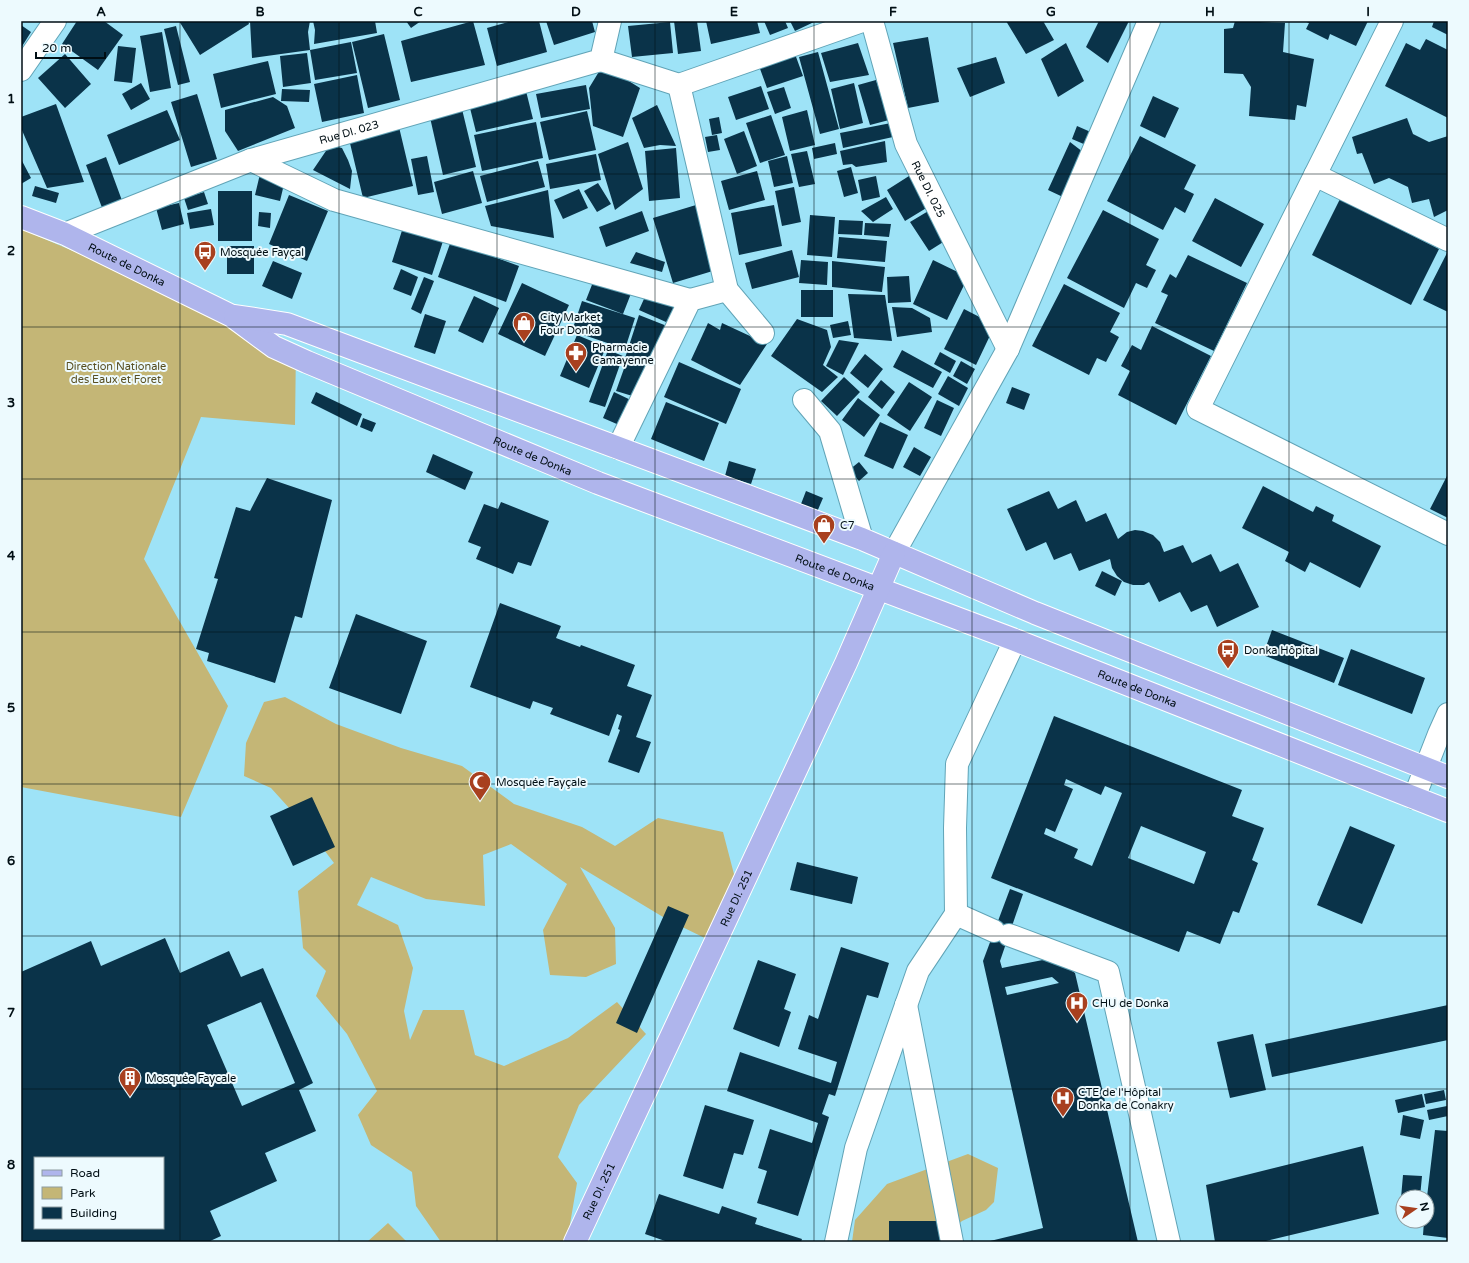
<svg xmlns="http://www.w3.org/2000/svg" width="1469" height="1263" font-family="'Varela Round',sans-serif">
  <rect width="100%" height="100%" fill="#9ee3f7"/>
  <path fill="#c4b676" d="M21,229L296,345L295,425L201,417L144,559L228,706L181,817L21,787Z
    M285,697L336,724L401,748L462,766L514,804L582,827L615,846L658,818L723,832L741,901L717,944L668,920L580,867L615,928L616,964L586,977L550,975L543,930L567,884L511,844L483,855L485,906L426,899L371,877L357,905L398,925L413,968L404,1011L410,1040L423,1010H464L475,1055L504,1066L568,1038L617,1002L646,1034L579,1105L558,1157L577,1183L567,1242H441L416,1206L412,1172L371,1145L358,1115L377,1091L347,1034L316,996L326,971L303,948L298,891L334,863L309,830L271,788L244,776L246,743L264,702Z
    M968,1154L998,1168L994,1202L986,1210L962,1221L954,1228L957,1242H852L855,1220L887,1184Z
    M388,1223L407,1242H367Z"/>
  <path fill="#0a3349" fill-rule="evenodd" d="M77,21H104L123,35L98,70L62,44Z
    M179,21H248L249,24L200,55Z
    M250,21H310L308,32L310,50L252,58Z
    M313,21H375L377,33L314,44L315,30Z
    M406,21H421L411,28Z
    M473,21L485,65L411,82L401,41Z
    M512,21H539L547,52L497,66L487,28Z
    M546,21H592L595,32L554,45Z
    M674,21H697L701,51L678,54Z
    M706,21H757L760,33L711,44Z
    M764,21H785L788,28L770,35Z
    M790,21H813L814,22L795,31Z
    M1006,21H1043L1054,40L1026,54Z
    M1099,21H1129L1108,63L1086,47Z
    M1235,21L1285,23L1283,52L1314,59L1306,107L1297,105L1295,120L1249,116L1251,87L1243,74L1224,73V29L1233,28Z
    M1304,21H1368L1356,46L1330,34L1328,40L1306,29L1309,23Z
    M1434,21H1448V35L1432,27Z
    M670,22L673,53L632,57L628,26Z
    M21,25L31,32L21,48Z
    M176,26L190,82L178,85L164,29Z
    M162,32L171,88L150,92L140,36Z
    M384,34L400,100L368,108L352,42Z
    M928,37L939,102L908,108L893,43Z
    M1426,39L1448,50V118L1385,86L1406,43L1420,50Z
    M351,42L357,73L315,80L310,50Z
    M858,43L869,75L830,82L821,53Z
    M1066,43L1084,81L1058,97L1041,59Z
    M118,46L136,48L132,83L114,81Z
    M818,52L839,129L820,134L799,57Z
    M307,53L311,83L283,87L280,56Z
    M65,54L91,84L65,108L38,78Z
    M795,54L803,76L767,88L759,66Z
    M996,57L1005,83L970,97L957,68Z
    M268,61L276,94L221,108L213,74Z
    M603,65L640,88L623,137L593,126L589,88Z
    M357,75L364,113L322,122L314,84Z
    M876,80L889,120L870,125L858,85Z
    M141,83L150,99L131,110L122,94Z
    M854,83L863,123L840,129L831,89Z
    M586,85L590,109L541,118L536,94Z
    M761,86L769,109L736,120L728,97Z
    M784,87L791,108L775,114L767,92Z
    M282,89L310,90L309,102L281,101Z
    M526,91L533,119L476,132L469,104Z
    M197,94L217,159L191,167L171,102Z
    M1153,96L1179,108L1165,138L1140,126Z
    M273,97L287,106L295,128L238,151L225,131V110Z
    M56,104L84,182L47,188L21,128V117Z
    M461,105L476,167L443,175L429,113Z
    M657,105L676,146L660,145L644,148L632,118Z
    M167,110L180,140L119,165L107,135Z
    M807,110L815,145L790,151L782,117Z
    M587,111L596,150L549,160L540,122Z
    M771,115L785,155L760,163L746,123Z
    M719,117L722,133L712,135L709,119Z
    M1407,118L1413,134L1429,142L1448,136V210L1434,217L1429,199L1412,203L1408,187L1389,178L1374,184L1362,153L1357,154L1352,137Z
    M536,122L543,158L482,171L474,135Z
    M891,123L893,137L843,148L840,133Z
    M1077,126L1093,133L1086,145L1072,139Z
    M399,127L413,186L363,198L349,139Z
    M744,131L757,166L737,174L724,139Z
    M717,135L720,150L708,152L705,137Z
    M1140,136L1196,165L1184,189L1194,194L1185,213L1175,207L1163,230L1107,201Z
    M885,141L887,162L856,167L852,164L843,165L840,151Z
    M628,142L643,189L615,210L598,154Z
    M1070,142L1083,152L1063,197L1048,190Z
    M835,143L837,154L814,159L812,148Z
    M330,145L342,148L348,160L352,171L350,189L313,170Z
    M676,148L680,198L649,201L645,151Z
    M807,151L815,184L799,187L791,154Z
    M596,154L601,180L550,189L546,164Z
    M427,156L434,192L418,195L411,159Z
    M787,156L793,183L774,187L768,161Z
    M106,157L124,206L104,213L86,165Z
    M21,159L31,178L21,184Z
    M538,161L545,187L487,202L480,176Z
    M851,167L858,193L844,197L837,171Z
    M473,171L482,203L442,214L434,182Z
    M757,171L765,200L729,210L721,181Z
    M260,174L285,180L280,201L255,195Z
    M876,176L880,197L862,201L858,180Z
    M909,176L928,207L905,221L887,190Z
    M598,183L611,204L597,212L584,191Z
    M35,186L59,193L56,203L32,196Z
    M794,187L801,222L782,226L775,191Z
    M579,189L588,208L563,219L554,200Z
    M548,190L554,238L491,226L485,206Z
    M218,191H252V241H218Z
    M204,192L208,204L188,210L184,198Z
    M289,195L328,211L307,261L269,244Z
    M886,197L893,209L873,222L861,211Z
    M1215,198L1264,224L1241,267L1192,241Z
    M1340,199L1439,249L1411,305L1312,255Z
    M179,203L184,224L162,230L156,208Z
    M696,205L716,270L673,283L653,218Z
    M774,205L782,246L739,255L731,213Z
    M211,209L214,225L190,229L187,213Z
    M930,210L948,239L929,251L910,222Z
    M1103,210L1159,239L1146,265L1156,270L1147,288L1136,283L1124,308L1067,278Z
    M642,211L649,231L606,247L599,227Z
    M259,212L271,213L270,228L258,226Z
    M810,215L835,217L832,257L807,255Z
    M839,220L863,221L862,235L838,234Z
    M405,221L445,235L432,275L392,262Z
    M865,223L891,224L889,237L864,235Z
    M839,237L887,241L885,262L837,258Z
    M451,241L519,266L506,302L438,277Z
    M227,246H254V274H227Z
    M792,250L799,277L752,289L745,263Z
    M1448,251V312L1423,300Z
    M636,252L665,262L662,272L630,263Z
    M1188,255L1247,283L1214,351L1155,323L1168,295L1161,292L1170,274L1176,278Z
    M801,260L828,262L827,285L799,283Z
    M933,260L968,277L947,320L913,304Z
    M273,261L302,273L292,299L262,286Z
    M832,261L885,267L882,292L832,287Z
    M401,269L418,277L411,296L393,289Z
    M909,276L911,302L888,303L887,277Z
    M424,277L434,281L421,314L411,309Z
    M595,277L632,291L623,314L586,300Z
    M522,283L569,305L545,356L498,334Z
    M1064,284L1120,313L1110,332L1119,337L1106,362L1097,358L1089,375L1032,346Z
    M648,290L685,305L675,326L639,310Z
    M801,290H833V317H801Z
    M848,294L885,295L892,341L854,338Z
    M474,296L499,308L483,343L458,331Z
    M582,301L635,318L625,349L572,331Z
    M892,307L912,308L930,318L932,332L897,337Z
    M964,309L995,325L976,365L944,349Z
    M425,314L446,321L435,354L414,347Z
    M639,315L672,328L639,398L616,391L626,363L625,358Z
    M797,319L827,330L831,347L823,365L838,377L822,392L771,356Z
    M848,321L851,335L833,338L830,325Z
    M708,323L720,330L722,323L767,344L740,385L691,360Z
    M1152,326L1211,356L1176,425L1118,395L1130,371L1121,366L1132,345L1141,350Z
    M577,335L606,347L589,388L560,376Z
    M839,340L859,343L843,375L826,366Z
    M608,350L623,356L605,407L589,402Z
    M902,350L942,372L933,388L893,367Z
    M940,352L956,361L950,373L934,364Z
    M865,354L883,369L868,388L850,373Z
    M961,361L975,369L967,384L953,376Z
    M679,362L741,389L726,424L664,397Z
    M948,376L968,388L959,406L938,394Z
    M844,377L860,392L837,416L821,401Z
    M881,380L895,392L882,409L868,397Z
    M909,382L932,397L910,431L887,415Z
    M1012,387L1030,394L1024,410L1006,403Z
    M316,392L362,414L357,426L311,403Z
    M614,392L637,403L626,428L603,418Z
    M858,398L880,415L864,437L842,420Z
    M937,400L954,408L941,436L924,428Z
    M666,402L719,423L704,461L651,439Z
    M363,418L376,423L372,432L360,427Z
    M880,422L908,435L893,469L864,456Z
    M914,447L931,457L920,476L903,467Z
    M433,454L473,472L465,490L426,472Z
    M729,461L756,469L751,484L725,476Z
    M859,462L868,473L859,481L849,470Z
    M1448,474V518L1430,509Z
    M267,478L332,500L302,618L295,616L275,683L207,661L209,653L196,649L218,579L214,578L236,507L250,511Z
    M1263,486L1313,512L1316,506L1334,515L1332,521L1381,546L1360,588L1310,562L1305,572L1285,561L1289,552L1242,528Z
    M806,491L823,498L817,512L801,504Z
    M1049,491L1058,509L1076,500L1086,522L1106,513L1118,539L1127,532L1135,530L1143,531L1153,535L1160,542L1164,552L1183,545L1192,563L1211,554L1220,572L1238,563L1259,607L1217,627L1207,605L1191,612L1180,592L1159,602L1149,582L1144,585H1133L1124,582L1117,576L1112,568L1110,559L1079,571L1071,553L1054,560L1046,542L1026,551L1007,509Z
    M501,502L549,521L531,566L518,562L513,574L476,559L481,547L468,542L484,504L498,509Z
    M1102,571L1122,581L1115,596L1095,586Z
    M500,603L561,626L556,638L580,647L581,645L635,665L627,686L652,695L636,737L651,742L639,773L608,762L620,730L618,729L622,716L617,714L609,736L550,714L553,708L533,701L530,709L470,687Z
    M356,614L427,641L401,714L329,688Z
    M1272,630L1344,658L1334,683L1263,655Z
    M1351,649L1425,678L1412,714L1338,685Z
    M1054,716L1242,790L1232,816L1264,828L1252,860L1258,863L1239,913L1233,911L1220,944L1187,931L1179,952L991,878ZM1066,779L1101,795L1105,786L1122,793L1092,866L1074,858L1078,849L1044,834L1046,828L1055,832L1073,789L1064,785ZM1141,826L1206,852L1194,884L1128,858Z
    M312,797L335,847L293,866L270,816Z
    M1350,826L1395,845L1362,924L1317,905Z
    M797,862L858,877L852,904L790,890Z
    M1010,889L1023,894L1000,961L1002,968L1053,958L1075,973L1138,1242H986L1043,1228L983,961ZM1052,977L1059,983L1007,995L1005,987Z
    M668,906L689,915L637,1033L616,1023Z
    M165,938L180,973L229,951L241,977L263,968L313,1083L299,1090L316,1131L265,1153L277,1181L210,1211L221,1236L208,1242H21V972L91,941L101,966ZM261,1002L295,1083L242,1106L207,1025ZM35,1158H163V1228H35Z
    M841,947L889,963L878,998L867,995L835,1096L829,1094L822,1114L829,1117L798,1216L757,1203L767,1171L758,1168L770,1129L812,1143L818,1123L727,1091L740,1052L831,1083L837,1062L798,1049L809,1015L818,1019Z
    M758,960L796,974L784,1009L791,1012L779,1047L733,1029Z
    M1448,1005V1040L1272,1077L1265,1044Z
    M1253,1034L1266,1090L1230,1098L1217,1042Z
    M1444,1090L1446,1100L1426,1104L1424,1094Z
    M1422,1094L1425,1107L1398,1113L1395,1100Z
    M705,1105L754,1120L743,1155L734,1153L723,1189L683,1176Z
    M1447,1106L1448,1116L1429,1120L1427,1110Z
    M1403,1115L1424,1120L1420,1139L1400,1135Z
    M1435,1130L1448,1131V1238L1423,1235L1424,1221H1427V1197Z
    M1363,1146L1379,1214L1262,1242H1215L1206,1185Z
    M1403,1175L1422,1176L1420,1197H1403V1199L1401,1198Z
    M659,1194L719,1214L722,1206L757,1218L755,1224L802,1239L801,1242H668L645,1234Z
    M889,1221H945V1242H889Z"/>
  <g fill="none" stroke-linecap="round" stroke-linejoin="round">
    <g stroke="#61a4b7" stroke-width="24">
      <g id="minor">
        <path id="s1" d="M872,21L906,144L1008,349"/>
        <path d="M1392,21L1198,409L1448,534"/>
        <path d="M601,60L679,85L862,21"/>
        <path d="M21,70L55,21"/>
        <path d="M679,85L727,290L763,333"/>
        <path d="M251,160L334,200L690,300"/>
        <path d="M1315,175L1448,240"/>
        <path id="s2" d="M65,234L251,160L601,60L610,21"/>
        <path d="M804,400L830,431L862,539"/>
        <path d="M618,448L690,300L727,290"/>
        <path d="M894,553L1008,349L1149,21"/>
        <path d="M1414,798L1439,734L1448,714"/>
        <path d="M956,914L994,931"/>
        <path d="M1009,935L1108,972L1169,1242"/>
        <path d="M906,1005L952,1242"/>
        <path d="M836,1242L856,1148L918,971L956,914L955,828L957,764L1015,640"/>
      </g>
    </g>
    <g stroke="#fff" stroke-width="24">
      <g id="major">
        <path id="s3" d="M21,217L65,234L232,316L274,347L307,362L598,483L1015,640L1448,811"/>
        <path d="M235,316L287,324L862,539L1035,613L1448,777"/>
        <path id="s4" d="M575,1242L846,663L894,553"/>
      </g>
    </g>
    <use href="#minor" stroke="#fff" stroke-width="22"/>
    <use href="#major" stroke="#afb5ec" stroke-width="22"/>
  </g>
  <path fill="none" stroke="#000e14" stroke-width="1" stroke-opacity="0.55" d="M180,21V1242M339,21V1242M497,21V1242M655,21V1242M814,21V1242M972,21V1242M1130,21V1242M1289,21V1242M21,174H1448M21,327H1448M21,479H1448M21,632H1448M21,784H1448M21,936H1448M21,1089H1448"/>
  <defs>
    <g id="bus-pin" transform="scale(1.15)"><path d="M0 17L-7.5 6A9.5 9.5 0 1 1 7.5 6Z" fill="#a8401f" stroke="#edfafe"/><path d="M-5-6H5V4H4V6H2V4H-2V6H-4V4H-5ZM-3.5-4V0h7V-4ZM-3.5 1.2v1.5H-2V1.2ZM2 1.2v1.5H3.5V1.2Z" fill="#fff"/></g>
    <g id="shop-pin" transform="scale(1.15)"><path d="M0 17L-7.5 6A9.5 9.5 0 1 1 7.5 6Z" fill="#a8401f" stroke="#edfafe"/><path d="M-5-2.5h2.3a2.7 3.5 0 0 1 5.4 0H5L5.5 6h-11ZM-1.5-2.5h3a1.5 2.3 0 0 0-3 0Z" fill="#fff"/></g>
    <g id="pharmacy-pin" transform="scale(1.15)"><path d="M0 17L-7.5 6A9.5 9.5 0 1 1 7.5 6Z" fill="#a8401f" stroke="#edfafe"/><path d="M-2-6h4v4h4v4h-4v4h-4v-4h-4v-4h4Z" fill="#fff"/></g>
    <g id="mosque-pin" transform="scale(1.15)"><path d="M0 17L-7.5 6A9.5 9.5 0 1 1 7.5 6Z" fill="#a8401f" stroke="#edfafe"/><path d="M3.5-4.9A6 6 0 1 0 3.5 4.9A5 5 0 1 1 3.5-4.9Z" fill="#fff"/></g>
    <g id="hospital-pin" transform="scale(1.15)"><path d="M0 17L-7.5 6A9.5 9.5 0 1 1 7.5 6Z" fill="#a8401f" stroke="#edfafe"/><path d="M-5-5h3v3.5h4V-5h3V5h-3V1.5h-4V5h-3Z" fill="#fff"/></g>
    <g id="building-pin" transform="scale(1.15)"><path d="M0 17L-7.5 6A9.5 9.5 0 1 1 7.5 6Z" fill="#a8401f" stroke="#edfafe"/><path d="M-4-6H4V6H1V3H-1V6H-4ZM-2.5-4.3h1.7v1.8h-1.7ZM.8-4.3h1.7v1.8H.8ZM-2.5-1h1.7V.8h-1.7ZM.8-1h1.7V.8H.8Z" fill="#fff"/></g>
  </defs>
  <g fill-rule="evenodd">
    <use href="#bus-pin" x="205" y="252"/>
    <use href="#shop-pin" x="524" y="323"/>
    <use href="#pharmacy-pin" x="576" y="353"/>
    <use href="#shop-pin" x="824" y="525"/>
    <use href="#bus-pin" x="1228" y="650"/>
    <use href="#mosque-pin" x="480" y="782"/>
    <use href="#hospital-pin" x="1077" y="1003"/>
    <use href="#building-pin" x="130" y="1078"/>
    <use href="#hospital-pin" x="1063" y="1098"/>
  </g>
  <g text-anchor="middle" stroke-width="4" stroke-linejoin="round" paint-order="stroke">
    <g font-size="11" fill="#000e14" stroke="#edfafe">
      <text dy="4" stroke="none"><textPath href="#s2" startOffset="302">Rue DI. 023</textPath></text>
      <text dy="4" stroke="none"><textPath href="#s1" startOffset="178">Rue DI. 025</textPath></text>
      <text dy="4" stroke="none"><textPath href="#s3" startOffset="116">Route de Donka</textPath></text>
      <text dy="4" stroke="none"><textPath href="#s3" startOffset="566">Route de Donka</textPath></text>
      <text dy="4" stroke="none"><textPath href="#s3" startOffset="890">Route de Donka</textPath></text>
      <text dy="4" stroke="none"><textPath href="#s3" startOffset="1214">Route de Donka</textPath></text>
      <text dy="4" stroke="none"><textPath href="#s4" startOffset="380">Rue DI. 251</textPath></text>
      <text dy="4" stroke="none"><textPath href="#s4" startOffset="56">Rue DI. 251</textPath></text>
    </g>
    <g font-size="11" fill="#000e14" stroke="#edfafe" text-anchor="start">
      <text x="220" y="256">Mosquée Fayçal</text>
      <text x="540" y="321">City Market<tspan x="540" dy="13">Four Donka</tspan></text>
      <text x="592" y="351">Pharmacie<tspan x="592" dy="13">Camayenne</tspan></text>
      <text x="840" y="529">C7</text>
      <text x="1244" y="654">Donka Hôpital</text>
      <text x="496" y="786">Mosquée Fayçale</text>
      <text x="1092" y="1007">CHU de Donka</text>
      <text x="146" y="1082">Mosquée Faycale</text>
      <text x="1078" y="1096">CTE de l'Hôpital<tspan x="1078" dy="13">Donka de Conakry</tspan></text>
    </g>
    <g font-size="11" fill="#594f21" stroke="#edfafe">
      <text x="116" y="370">Direction Nationale<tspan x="116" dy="13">des Eaux et Foret</tspan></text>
    </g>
  </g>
  <rect width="1469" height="1263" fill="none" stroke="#edfafe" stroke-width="44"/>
  <rect x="34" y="1157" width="130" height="72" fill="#edfafe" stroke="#8e9ca0"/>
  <rect x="42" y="1170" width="20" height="6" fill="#afb5ec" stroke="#8e9ca0"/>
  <text x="70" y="1177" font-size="12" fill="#000e14">Road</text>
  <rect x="42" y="1187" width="20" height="12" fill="#c4b676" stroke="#8e9ca0"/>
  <text x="70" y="1197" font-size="12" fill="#000e14">Park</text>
  <rect x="42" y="1207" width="20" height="12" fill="#0a3349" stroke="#8e9ca0"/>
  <text x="70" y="1217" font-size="12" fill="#000e14">Building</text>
  <g transform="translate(1415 1209) rotate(77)"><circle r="19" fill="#edfafe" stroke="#8e9ca0"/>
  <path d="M0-3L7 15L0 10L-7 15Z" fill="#a8401f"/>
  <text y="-6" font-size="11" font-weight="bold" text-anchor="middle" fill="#000e14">N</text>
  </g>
  <path d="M36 52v6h69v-6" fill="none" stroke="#000e14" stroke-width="2"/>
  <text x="42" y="52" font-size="12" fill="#000e14" stroke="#edfafe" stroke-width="3" paint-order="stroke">20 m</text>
  <rect x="22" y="22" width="1425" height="1219" fill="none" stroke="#000e14" stroke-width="1.5"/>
  <g font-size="13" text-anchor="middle" font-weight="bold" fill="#000e14">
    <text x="101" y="16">A</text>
    <text x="260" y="16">B</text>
    <text x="418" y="16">C</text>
    <text x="576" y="16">D</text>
    <text x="734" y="16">E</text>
    <text x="893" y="16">F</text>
    <text x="1051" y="16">G</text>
    <text x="1210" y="16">H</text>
    <text x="1368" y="16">I</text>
    <text x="11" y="103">1</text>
    <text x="11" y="255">2</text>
    <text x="11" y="407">3</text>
    <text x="11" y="560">4</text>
    <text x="11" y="712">5</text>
    <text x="11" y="865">6</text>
    <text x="11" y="1017">7</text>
    <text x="11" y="1169">8</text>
  </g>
</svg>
